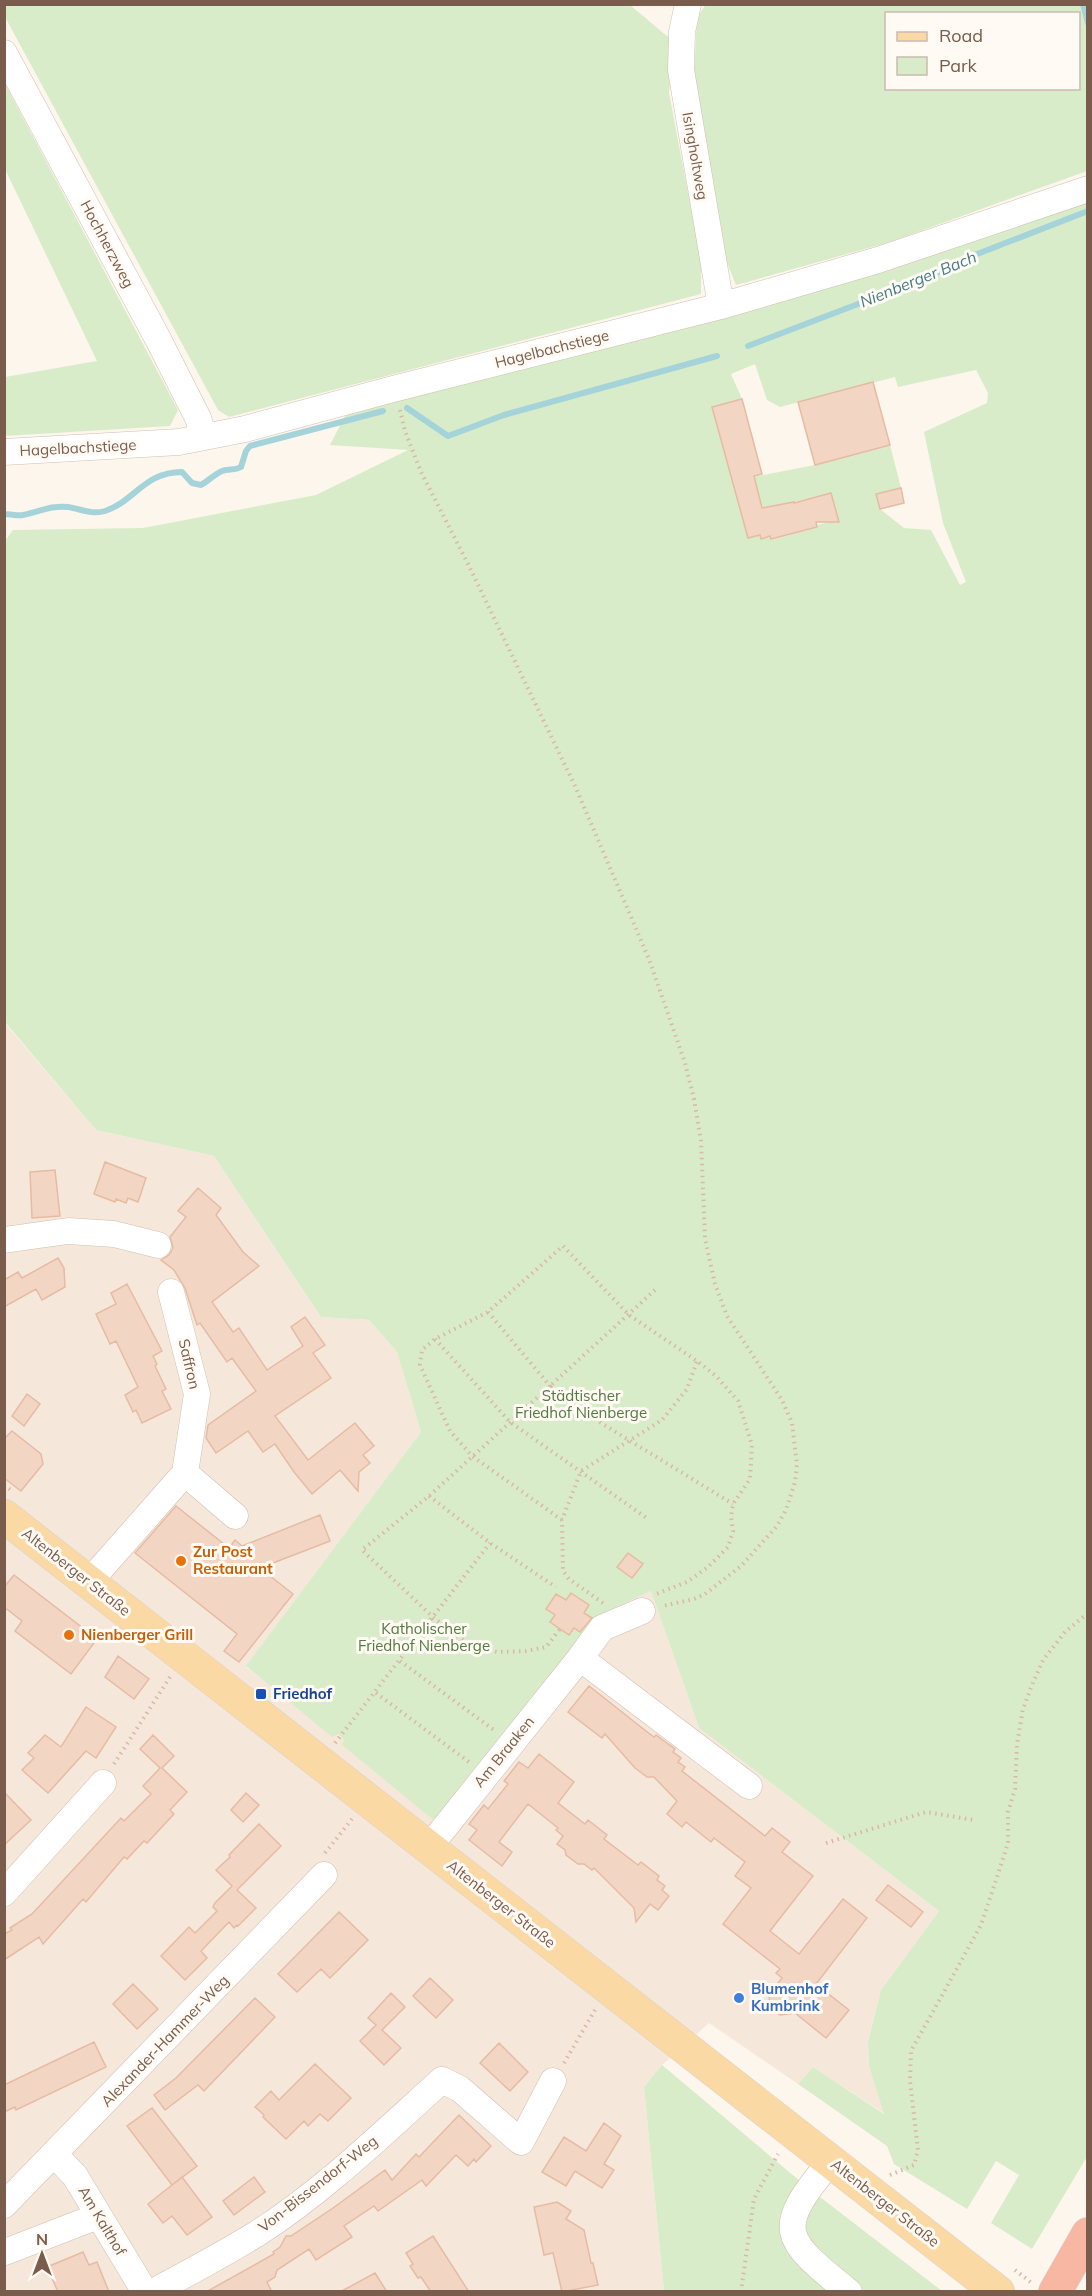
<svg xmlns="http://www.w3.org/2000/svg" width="1092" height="2296" font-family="Mulish,sans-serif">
  <rect width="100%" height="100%" fill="#fdf6ec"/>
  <path fill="#f5e8da" d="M4,1022L96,1130L214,1156L321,1317L369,1320L397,1352L421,1432L246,1667L341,1737L344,1740L343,1745L436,1821L606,1612L651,1591L699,1728L939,1911L881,1990L868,2040L869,2066L885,2114L813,2067L798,2084L709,2023L662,2065L644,2087L664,2291H5Z"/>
  <path fill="#d8ecc9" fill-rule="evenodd" d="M706,4L1087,5V171L890,242L736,285L724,255L693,90L697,18ZM886,14H1078V88H886Z
    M4,5H630L674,42L669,93L701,261V294L229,417L218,410L5,17Z
    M5,84L178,410L170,426L5,436V377L97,361L5,169Z
    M1087,198L1088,2155L1032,2249L991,2223L1019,2175L996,2161L967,2209L894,2164L887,2146L798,2084L813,2067L884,2114L869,2066L868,2041L881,1990L939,1911L699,1728L651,1591L606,1612L436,1822L342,1745L344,1740L338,1734L332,1737L246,1666L421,1432L397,1352L369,1320L321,1317L214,1156L96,1130L5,1022L4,542L13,530L143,528L316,495L408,450L330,445L348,410ZM755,364L767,400L780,407L895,377L898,387L976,370L988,393L987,403L924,432L943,523L966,582L960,585L931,530L904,528L880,509L877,494L901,488L890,445L815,465L732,481L712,407L742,399L731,374ZM831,493L838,520L817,525V527L772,540L770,536L761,539L760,535L748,538L740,508L760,502L762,508L771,506L772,507Z
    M662,2065L807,2187L942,2291H664L644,2087Z"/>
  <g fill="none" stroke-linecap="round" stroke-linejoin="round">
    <path stroke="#a5d3da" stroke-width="6" d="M1083,4L1088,23
      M748,346L921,280L972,256L1088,211
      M407,408L448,436L504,415L717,356
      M4,514C11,514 17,516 23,515C39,512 51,505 68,507C81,509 92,515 105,511C135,501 144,472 182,472L192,483L201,485C208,481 215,474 222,471C229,468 234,471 241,467L246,451L250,446L383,411"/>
  </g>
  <path fill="#f3d5c3" stroke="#e6bba3" stroke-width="1.5" d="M873,382L890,445L815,465L798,402Z
    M742,399L762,474L754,476L762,508L794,502V503L831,493L839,522H816L817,527L771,539L770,536L761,539L760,535L748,538L712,407Z
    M901,488L904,503L880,509L876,494Z
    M105,1162L146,1178L138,1202L128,1198L126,1203L116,1199L115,1202L94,1194Z
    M55,1170L60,1216L32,1218L30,1172Z
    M198,1188L221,1208L216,1215L243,1252L259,1266L212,1302L233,1332L239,1328L267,1370L303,1346L291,1327L305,1317L325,1345L313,1353L331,1378L275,1416L308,1460L355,1423L374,1446L363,1455L370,1463L359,1472L358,1491L340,1470L312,1494L294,1472L275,1444L263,1452L248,1431L216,1453L206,1438L208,1425L256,1391L232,1358L227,1362L200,1323L197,1325L185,1288L174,1270L161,1260L169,1255L173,1248L170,1237L186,1217L178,1211Z
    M58,1258L64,1268L65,1287L42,1300L36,1289L4,1307V1280L18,1272L22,1278Z
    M127,1284L162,1351L153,1356L157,1364L155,1366L166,1389L162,1391L171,1409L142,1423L136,1410L133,1412L125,1395L138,1387L116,1341L110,1344L96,1314L116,1304L111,1293Z
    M27,1394L40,1404L24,1426L12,1416Z
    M12,1431L41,1454L43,1464L21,1491L4,1478V1439Z
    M176,1506L229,1548L235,1540L242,1546L320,1515L330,1541L260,1568L293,1594L239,1662L224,1651L237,1634L135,1553Z
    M628,1553L643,1564L632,1578L617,1567Z
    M14,1575L97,1639L71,1674L15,1631L22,1621L4,1607V1587Z
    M571,1593L589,1605L584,1613L592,1618L580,1632L574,1628L569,1635L550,1622L555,1615L546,1609L556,1594L566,1600Z
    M118,1656L149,1679L134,1699L105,1677Z
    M589,1686L646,1731L654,1737L656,1735L675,1749L673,1752L681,1758L678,1762L685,1767L682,1771L765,1836L772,1828L790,1842L782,1852L813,1876L770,1931L799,1954L843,1899L867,1918L816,1984L849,2010L826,2038L795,2013L780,2015L770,2007L769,1995L782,1978L776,1973L780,1969L723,1924L751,1888L735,1876L745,1862L714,1838L711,1842L686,1822L682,1827L667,1814L677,1801L654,1777H647L635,1768L605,1734L602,1738L568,1712Z
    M86,1707L116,1727L96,1758L86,1751L48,1793L22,1770L34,1758L28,1753L45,1735L61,1747Z
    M153,1735L174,1756L162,1768L187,1792L170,1810L174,1814L147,1843L144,1841L127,1859L124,1857L86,1902L83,1899L43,1944L39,1937L4,1960V1934L12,1930L10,1928L32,1914L121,1818L124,1821L151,1794L143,1786L160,1768L140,1749Z
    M539,1754L574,1782L558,1803L585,1824L588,1820L597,1827L607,1835L604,1839L638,1865L641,1862L659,1876L657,1880L665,1886L662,1890L669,1896L658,1910L650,1904L636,1922L634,1908L594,1868L592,1870L584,1864H578L566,1855L565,1850L557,1844L563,1836L556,1830L558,1828L528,1804L499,1842L512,1852L502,1866L469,1840L477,1830L469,1824L484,1805L488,1809L508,1784L504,1781L519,1762L528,1768Z
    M4,1792L31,1820L4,1845Z
    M246,1793L259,1805L243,1822L231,1810Z
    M259,1824L281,1846L237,1890L256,1908L238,1926L237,1925L234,1928L229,1922L201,1951L207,1958L185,1980L161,1956L189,1927L195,1933L217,1911L213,1907L215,1903L232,1886L216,1870L230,1857L229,1855Z
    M888,1885L923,1912L911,1927L876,1900Z
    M339,1912L368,1940L330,1978L321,1969L297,1992L278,1974Z
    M430,1978L453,2000L436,2018L413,1996Z
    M133,1984L158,2009L137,2029L113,2004Z
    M391,1993L405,2007L382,2030L401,2048L384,2065L360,2041L376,2025L368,2018Z
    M255,1998L275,2017L204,2091L198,2085L165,2110L154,2095L176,2078Z
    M94,2042L106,2067L16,2110L15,2107L4,2112V2085Z
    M499,2043L528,2072L510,2091L480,2063Z
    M315,2064L351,2098L328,2121L320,2114L308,2126L304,2121L286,2139L263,2117L264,2115L255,2107L271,2091L279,2100Z
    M152,2108L197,2166L172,2185L127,2126Z
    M459,2115L491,2146L476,2162L474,2159L468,2166L456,2155L426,2186L422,2180L378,2211L374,2206L344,2226L352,2237L316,2260L309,2249L277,2270L275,2277L267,2282L272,2292H206L274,2254L273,2252L280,2247L286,2236H291L333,2208L385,2170L392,2180L416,2154L419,2157Z
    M604,2123L621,2136L604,2164L614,2170L602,2188L575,2171L566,2186L542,2172L564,2137L586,2151Z
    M182,2177L212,2217L187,2235L172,2216L163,2223L148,2204Z
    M254,2177L265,2192L234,2215L223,2201Z
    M557,2202L571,2211L566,2219L584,2230L591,2263H593L598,2285L562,2292L553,2253L544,2255L534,2207Z
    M433,2236L469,2292H431L421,2277L418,2278L410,2266L413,2264L406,2253Z
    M83,2252L89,2265L97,2262L109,2292H58L47,2267Z
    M375,2273L387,2292H340Z"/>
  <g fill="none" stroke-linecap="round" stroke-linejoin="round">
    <g stroke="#d1beb0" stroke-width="27">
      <path id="minor" d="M688,4L682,32L681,70L721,306
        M4,53L158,339L198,418L204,437
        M4,452L179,442L245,429L393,389L721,306L878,260L1088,189
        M4,1240L68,1231L114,1234L158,1245
        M185,1473L235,1516
        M89,1582L185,1473L197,1394L171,1292
        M580,1658L602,1628L642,1611
        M429,1847L580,1658L749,1786
        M4,1893L103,1783
        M55,2155L75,2176L145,2292
        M831,2161C773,2230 782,2238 849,2292
        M4,2205L324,1875
        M5,2252L98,2216
        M153,2292C188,2273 224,2254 258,2233C325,2190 383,2133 442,2080L460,2089L521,2142L553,2081"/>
    </g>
    <g stroke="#dad1cd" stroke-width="34">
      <path id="major" d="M4,1516L998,2292"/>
    </g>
    <g stroke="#dad1cd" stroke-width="34">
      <path id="highway" d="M1055,2292L1088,2234"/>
    </g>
    <path stroke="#d9b8a5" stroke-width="4" stroke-dasharray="1.5 4.5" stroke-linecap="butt" d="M400,410L405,431L421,472L469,566L575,786L649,959L685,1063L694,1099L701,1141L705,1239L715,1284L727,1316L782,1400L792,1423L797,1465L795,1482L786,1510L777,1526L741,1566L705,1594L694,1599L663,1606
      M655,1290L550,1386L562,1399L733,1504
      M488,1312L550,1386L429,1496L362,1550L434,1618L468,1644L497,1652L526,1651L546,1647L560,1629
      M435,1339L510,1422L648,1519
      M4,1485L12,1491
      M429,1496L490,1543L556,1587
      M562,1520L472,1456L450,1431L420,1365L422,1350L435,1339L488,1312L563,1246L629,1315L697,1361L716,1376L738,1401L752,1445L750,1479L733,1504L731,1517L733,1531L728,1547L708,1567L687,1582L656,1594
      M603,1603L569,1579L563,1571L562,1520L581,1471L662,1420L687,1389L697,1361
      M400,1661L494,1730
      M376,1693L469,1762
      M335,1743L490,1543
      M114,1764L170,1677
      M826,1843L926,1812L974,1820
      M325,1853L352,1819
      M564,2063L595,2010
      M890,2175L914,2165L918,2150L910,2081L911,2051L981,1925L998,1874L1008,1843V1812L1015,1789L1017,1744L1023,1709L1032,1685L1043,1660L1065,1632L1088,1613
      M1015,2270L1033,2284
      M741,2292L754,2199L778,2154"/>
    <use href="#minor" stroke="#fff" stroke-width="26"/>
    <use href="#major" stroke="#fbd9a5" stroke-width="33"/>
    <use href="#highway" stroke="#f7b7a3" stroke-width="33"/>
  </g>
  <g fill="#e8710a" stroke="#fffaf3" stroke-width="2">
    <circle cx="181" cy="1561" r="6"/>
    <circle cx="69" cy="1635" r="6"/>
  </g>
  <rect fill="#1a4fb4" stroke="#fffaf3" stroke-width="2" x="255" y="1688" width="12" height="12" rx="3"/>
  <circle fill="#3f7fe0" stroke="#fffaf3" stroke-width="2" cx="739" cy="1998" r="6"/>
  <g text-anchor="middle" stroke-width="6" stroke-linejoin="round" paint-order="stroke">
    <g font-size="15" fill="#7a5c4d" stroke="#fffaf3">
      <text transform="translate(695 156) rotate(80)" y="5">Isingholtweg</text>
      <text transform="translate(107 244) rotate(62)" y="5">Hochherzweg</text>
      <text transform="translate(552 349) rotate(-14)" y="5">Hagelbachstiege</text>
      <text transform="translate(78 448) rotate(-3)" y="5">Hagelbachstiege</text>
      <text transform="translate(189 1364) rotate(77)" y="5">Saffron</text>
      <text transform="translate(76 1572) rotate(38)" y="5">Altenberger Straße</text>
      <text transform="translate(504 1752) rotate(-51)" y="5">Am Braaken</text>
      <text transform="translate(501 1904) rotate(38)" y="5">Altenberger Straße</text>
      <text transform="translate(165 2041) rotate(-46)" y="5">Alexander-Hammer-Weg</text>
      <text transform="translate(318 2184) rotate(-38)" y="5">Von-Bissendorf-Weg</text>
      <text transform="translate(885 2203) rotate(38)" y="5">Altenberger Straße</text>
      <text transform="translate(102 2221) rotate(59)" y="5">Am Kalthof</text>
    </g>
    <g font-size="15" fill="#537a41" stroke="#fffaf3">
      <text x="581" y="1401">Städtischer<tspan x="581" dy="17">Friedhof Nienberge</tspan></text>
      <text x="424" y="1634">Katholischer<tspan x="424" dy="17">Friedhof Nienberge</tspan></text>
    </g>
    <g font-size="15" font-weight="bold" fill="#c56008" stroke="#fffaf3" text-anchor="start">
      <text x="193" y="1557">Zur Post<tspan x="193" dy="17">Restaurant</tspan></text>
      <text x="81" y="1640">Nienberger Grill</text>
    </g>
    <g font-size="15" font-weight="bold" fill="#164399" stroke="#fffaf3" text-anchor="start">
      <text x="273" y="1699">Friedhof</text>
    </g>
    <g font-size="15" font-weight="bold" fill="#366cbe" stroke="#fffaf3" text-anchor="start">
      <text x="751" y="1994">Blumenhof<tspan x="751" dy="17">Kumbrink</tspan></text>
    </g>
    <g font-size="16" font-style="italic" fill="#437c86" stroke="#fffaf3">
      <text transform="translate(918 279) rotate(-22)" y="6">Nienberger Bach</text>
    </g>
  </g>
  <rect width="1092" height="2296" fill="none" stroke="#7a5c4d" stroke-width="12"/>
  <rect x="885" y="12" width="195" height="78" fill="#fffaf3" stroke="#cabbb1" stroke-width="1.5"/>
  <rect x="897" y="32" width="30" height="9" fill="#fbd9a5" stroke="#cabbb1" stroke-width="1.5"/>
  <text x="939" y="42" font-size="18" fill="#7a5c4d">Road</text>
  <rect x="897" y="57" width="30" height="18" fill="#d8ecc9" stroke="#cabbb1" stroke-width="1.5"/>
  <text x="939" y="72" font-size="18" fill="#7a5c4d">Park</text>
  <g transform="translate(42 2254)" stroke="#fffaf3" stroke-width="4.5" paint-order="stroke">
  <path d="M0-4.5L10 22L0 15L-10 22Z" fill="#7a5c4d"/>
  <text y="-9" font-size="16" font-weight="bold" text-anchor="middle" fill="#7a5c4d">N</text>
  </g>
</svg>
